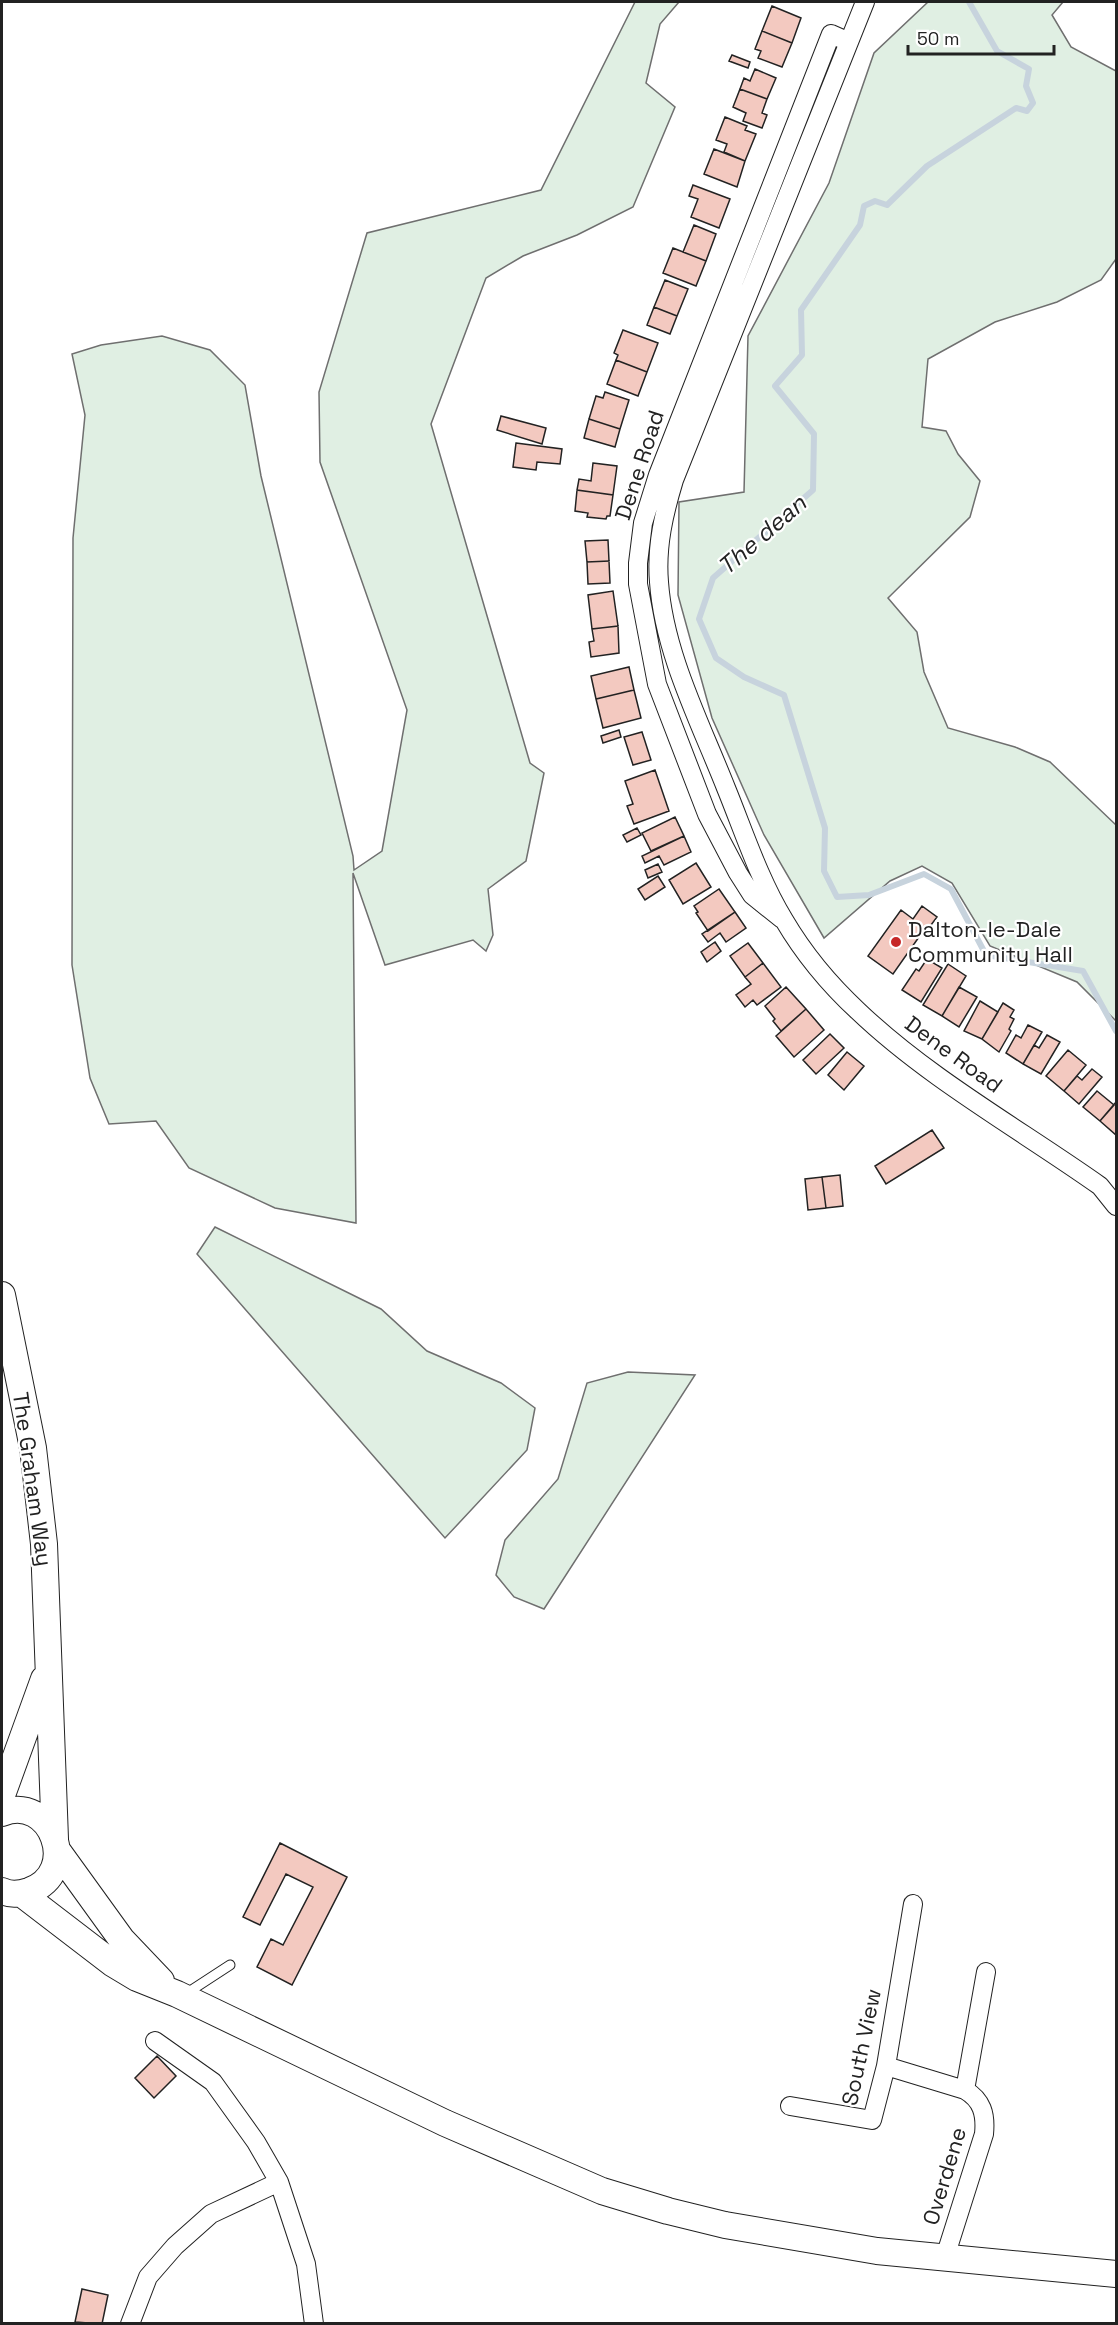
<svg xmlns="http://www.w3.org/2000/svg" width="1118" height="2325" font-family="'Space Grotesk',sans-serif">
  <rect width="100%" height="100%" fill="#fff"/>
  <path fill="#e0efe3" stroke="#6f6f6f" stroke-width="1.5" d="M635,2H679L660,24L646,83L675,107L633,207L577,235L523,256L486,278L431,424L530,763L544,773L526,861L488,889L493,935L486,951L473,940L385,965L353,873L356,1223L275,1208L189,1168L156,1121L109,1124L90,1078L72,965L73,538L85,415L72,354L101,345L162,336L210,350L245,385L261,476L353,856L354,870L382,851L407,710L320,462L319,392L367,233L541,190Z
    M928,2H1063L1052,15L1071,47L1116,71V259L1101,280L1057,302L995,322L928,359L922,427L946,431L958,454L980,481L970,517L888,598L917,632L924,672L948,728L1015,747L1050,762L1116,825V1021L1077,982L990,946L952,883L922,866L890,881L824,938L764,835L712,718L678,595L679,502L744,492L748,336L829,183L874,53Z
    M215,1227L381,1309L427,1351L501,1383L535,1408L527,1450L445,1538L197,1254Z
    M628,1372L695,1375L544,1609L514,1597L496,1575L505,1540L558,1479L587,1383Z"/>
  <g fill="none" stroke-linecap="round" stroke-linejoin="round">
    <path stroke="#c7d3dd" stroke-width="6" d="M969,2L997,51L1029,69L1026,86L1033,103L1027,111L1016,108L927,166L887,205L875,201L864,206L860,225L801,310L802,355L775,386L814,434L813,490L713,578L699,619L716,658L744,677L784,695L825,828L824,871L837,897L869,895L924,874L951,889L986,955L1083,971L1116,1031"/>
  </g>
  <path fill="#f3c9c0" stroke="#222" stroke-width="1.5" d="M772,6L801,18L792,43L762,31Z
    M762,31L792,43L782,67L758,58L761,51L755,49Z
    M732,55L750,62L748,68L729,61Z
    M755,69L776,78L767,99L740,89L744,78L750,81Z
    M740,89L767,99L762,113L767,115L762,128L743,121L746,113L733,107Z
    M725,117L747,126L745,130L756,134L745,161L724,152L727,144L716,140Z
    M714,149L745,161L737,187L704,174Z
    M693,185L730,199L719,228L691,217L698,199L689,196Z
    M694,225L716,234L706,261L683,252Z
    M673,248L706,261L696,286L663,273Z
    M665,280L688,289L677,316L654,307Z
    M654,307L677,316L670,334L647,325Z
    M623,330L658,343L647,372L616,360L618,355L614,353Z
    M616,360L647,372L638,396L607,384Z
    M605,392L629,400L620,429L589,419L596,396L603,398Z
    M501,416L546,428L542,444L497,430Z
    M589,419L620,429L615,447L584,438Z
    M516,443L562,449L560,464L537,462L536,470L513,467Z
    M593,463L617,466L613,495L577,490L579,479L591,481Z
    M577,490L613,495L610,516H607L606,519L587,517L588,513L575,511Z
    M608,540L609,561L587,562L585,541Z
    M609,561L610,583L588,584L587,562Z
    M613,591L618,626L592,629L588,595Z
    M618,626L619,653L591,657L589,642L594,641L592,629Z
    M629,667L634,690L596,699L591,676Z
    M634,690L641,718L603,728L596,699Z
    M619,730L621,737L603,743L601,736Z
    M642,732L651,760L633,765L624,737Z
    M655,770L669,811L634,824L627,806L633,804L625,781Z
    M675,817L684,836L651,851L642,833Z
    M637,828L641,835L627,842L623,835Z
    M684,836L691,852L664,865L659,856L645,863L642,856Z
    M696,863L711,887L683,904L669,880Z
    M658,864L662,872L648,878L645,870Z
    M658,876L665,887L645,900L638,889Z
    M719,889L735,912L708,931L696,913L698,912L694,906Z
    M922,906L937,917L928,929L926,927L893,974L868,956L901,910L913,919Z
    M735,912L746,928L726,942L720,933L708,942L702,934Z
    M715,942L721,951L707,962L701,952Z
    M748,943L763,963L745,977L730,956Z
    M927,959L942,968L921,1002L902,990L916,969L919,971Z
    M763,963L781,987L757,1005L753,1000L745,1007L736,995L751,984L745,977Z
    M948,964L966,976L942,1016L923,1005Z
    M786,987L806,1009L781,1031L773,1021L775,1019L765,1006Z
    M959,987L977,997L959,1027L942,1016Z
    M980,1001L998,1012L982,1039L964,1031Z
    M1003,1003L1014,1010L1010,1017L1014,1019L1009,1029L1011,1031L999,1052L982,1039Z
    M806,1009L824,1030L794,1057L776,1036Z
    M1028,1025L1042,1032L1023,1064L1006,1053L1016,1035L1021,1038Z
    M830,1034L844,1048L816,1074L803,1060Z
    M1047,1035L1060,1042L1041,1074L1023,1064L1034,1045L1039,1048Z
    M1068,1050L1086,1065L1064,1091L1046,1076Z
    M847,1052L864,1066L844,1090L828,1075Z
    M1092,1069L1102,1077L1079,1104L1064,1091L1077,1076L1082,1080Z
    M1097,1091L1114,1105L1100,1121L1083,1107Z
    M1116,1102V1135L1100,1121Z
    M932,1130L944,1148L886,1184L875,1166Z
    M840,1175L843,1206L826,1208L822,1177Z
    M822,1177L826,1208L808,1210L805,1179Z
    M280,1843L347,1877L292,1985L257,1967L271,1939L283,1945L313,1887L286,1874L260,1925L243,1917Z
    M157,2056L176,2076L154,2098L135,2078Z
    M82,2289L108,2295L102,2324L75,2322Z"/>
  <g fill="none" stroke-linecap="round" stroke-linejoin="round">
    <g stroke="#222" stroke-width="11">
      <path id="lane" d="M184,1995L230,1965"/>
    </g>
    <g stroke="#222" stroke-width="20">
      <path id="street" d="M865,2L674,480C664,513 656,546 659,582C664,653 700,722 726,788C744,832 759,879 784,920C804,954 830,985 858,1011C928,1078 1021,1130 1100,1186L1116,1206
        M782,919L752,895L738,873L707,814L657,684L638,584V563L643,523L658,475L831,34L849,42
        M155,2041L213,2082L256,2142L279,2182L306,2264L314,2324
        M886,2066L965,2090C982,2100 986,2114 984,2134L945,2257
        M965,2090L986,1972
        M790,2106L872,2120L886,2066L913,1904
        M130,2324L148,2277L175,2246L211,2214L279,2182"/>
    </g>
    <g stroke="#222" stroke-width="28">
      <path id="secondary" d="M2,1295L33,1448L44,1544L55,1839
        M2,1795L44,1679
        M2,1813C51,1793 82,1872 29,1891C20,1894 10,1895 2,1891
        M57,1850L122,1940L161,1981
        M22,1894L112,1963L137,1978L177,1994L445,2123L602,2191L668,2211L725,2225L877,2251L1116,2274"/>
    </g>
    <use href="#lane" stroke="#fff" stroke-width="9"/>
    <use href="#street" stroke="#fff" stroke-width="18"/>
    <use href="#secondary" stroke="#fff" stroke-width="26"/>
  </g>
  <circle fill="#c62828" stroke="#fff" stroke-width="2" cx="896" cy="942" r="6"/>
  <g text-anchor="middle" stroke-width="4.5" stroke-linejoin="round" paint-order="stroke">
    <g font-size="22" fill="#222" stroke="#fff">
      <text transform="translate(639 465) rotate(-72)" y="8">Dene Road</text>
      <text transform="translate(954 1054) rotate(36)" y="8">Dene Road</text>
      <text transform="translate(33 1479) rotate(82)" y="8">The Graham Way</text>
      <text transform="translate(861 2047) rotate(-78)" y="8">South View</text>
      <text transform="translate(944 2176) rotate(-73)" y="8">Overdene</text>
    </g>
    <g font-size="22" fill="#222" stroke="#fff" text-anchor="start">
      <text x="908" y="937">Dalton-le-Dale<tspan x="908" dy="25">Community Hall</tspan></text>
    </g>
    <g font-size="24" font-style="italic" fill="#222" stroke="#fff">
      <text transform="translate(762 535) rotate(-41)" y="8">The dean</text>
    </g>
  </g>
  <rect width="1118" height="2325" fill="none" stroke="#222222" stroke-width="6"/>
  <path d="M908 45v9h146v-9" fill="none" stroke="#222222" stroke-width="3"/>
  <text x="917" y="45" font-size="18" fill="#222222" stroke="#ffffff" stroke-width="4.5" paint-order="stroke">50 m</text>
</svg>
